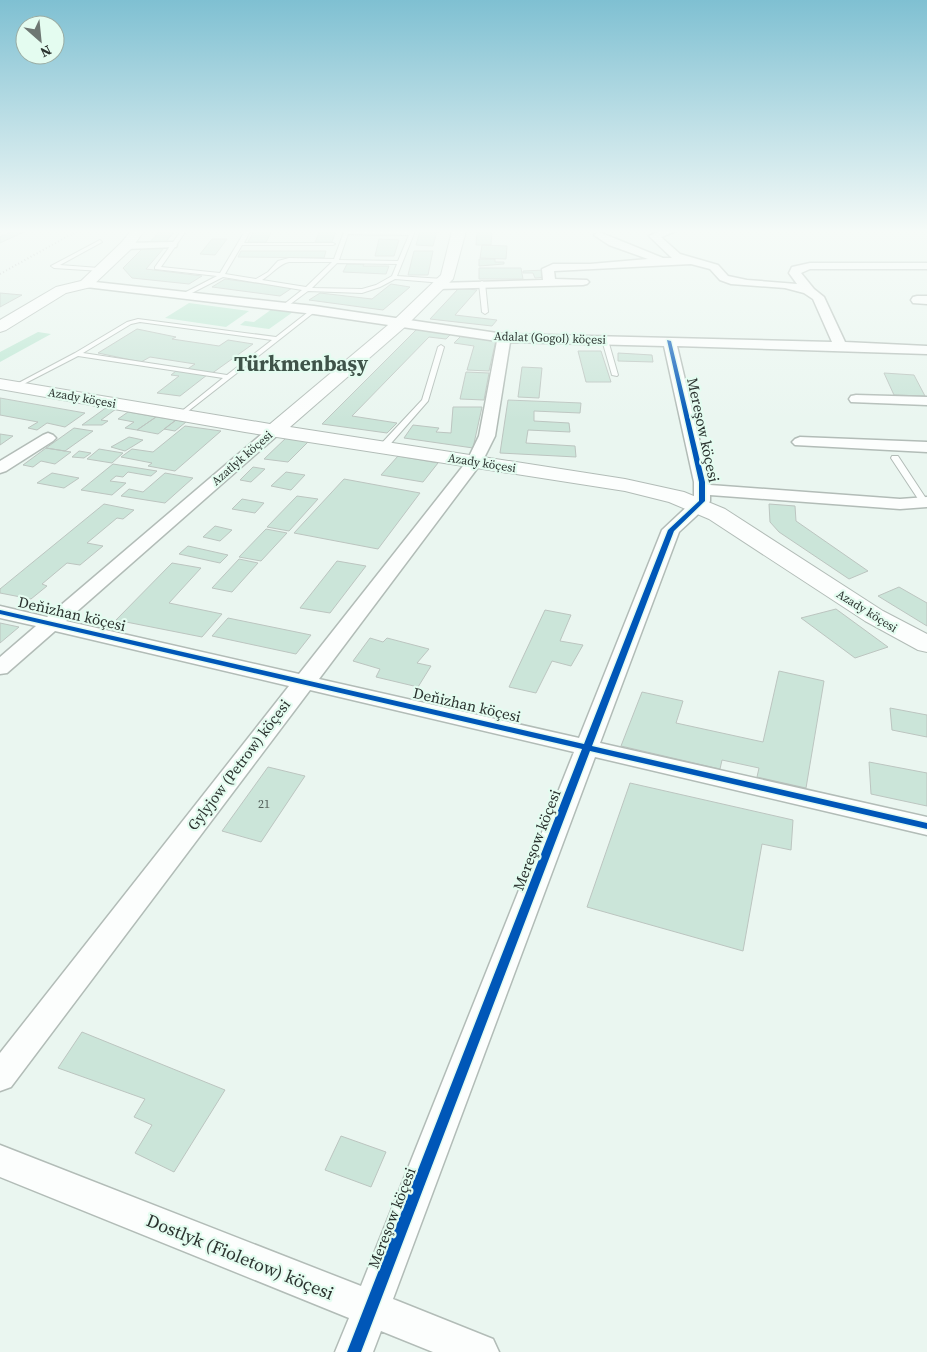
<svg xmlns="http://www.w3.org/2000/svg" width="927" height="1352" font-family="'Source Serif 4',serif">
  <rect width="100%" height="100%" fill="#eaf6f0"/>
  <path fill="#bde7d3" d="M189,303L249,311L226,327L165,318Z
    M272,309L293,312L269,329L240,325L245,321L254,322Z
    M38,332L51,334L0,362V352Z"/>
  <path fill="#cbe5d9" stroke="#bcc5c0" d="M12,231H26L0,243V237Z
    M160,231H175L163,245L148,244Z
    M254,231H272L266,242H248Z
    M320,231H336L332,242H315Z
    M420,231H437L433,246L416,245Z
    M477,231H492L491,245H476Z
    M212,239H227L215,255L200,254Z
    M379,239L399,240L394,256H375Z
    M482,245L507,246L506,259L480,258Z
    M143,248H164L146,269L202,276L189,284L132,278L123,268Z
    M241,251H326L324,258L238,257Z
    M414,251H433L428,275H408Z
    M479,259H495V262H504V264L479,266Z
    M347,264H364L363,266H389L386,274L343,272Z
    M479,268H521L523,279H479Z
    M546,270L548,277L535,278L533,273H523V271Z
    M225,279L292,288L280,296L212,287Z
    M391,284L410,287L383,310L309,300L320,293L372,299Z
    M459,288L477,290L455,315L497,320L492,326L430,319Z
    M0,293L22,295L0,307Z
    M137,329L176,337L172,339L219,346L228,340L253,344L211,374L186,370L195,364L150,357L141,362L98,353Z
    M417,329L452,333L446,339L429,337L352,416L397,423L387,433L322,424Z
    M461,336L496,340L489,371L467,370L474,346L454,343Z
    M578,351H601L611,382H586Z
    M618,353L652,355L653,362L618,361Z
    M522,367L542,368L539,398L518,397Z
    M176,371L207,375L180,396L157,393L179,376L171,375Z
    M466,372L489,373L484,400L460,399Z
    M884,373L914,375L925,396L894,395Z
    M0,398L85,413L65,427L47,423L37,430L28,428L38,422L0,415Z
    M508,400L581,403L580,413L534,411V421L569,423L570,432L528,430L526,443L575,446L576,457L500,453Z
    M107,407L116,409L101,420L108,421L102,425H82Z
    M453,407H482L473,448L404,438L413,425L439,428L436,432L451,433Z
    M128,412L156,417L137,430L125,428L134,422L118,419Z
    M156,417L176,420L158,434L137,430Z
    M176,420L186,422L175,431L164,429Z
    M185,426L221,431L175,471L148,466L152,463L121,457L132,449L153,452Z
    M74,428L93,431L65,451L46,448Z
    M0,434L13,436L0,445Z
    M129,437L143,440L125,451L111,447Z
    M287,437L310,440L288,462L264,459Z
    M46,448L71,452L55,464L41,461L33,467L23,465Z
    M99,449L123,453L112,463L87,459Z
    M79,451L91,453L84,458L72,457Z
    M398,456L438,463L423,482L381,475Z
    M113,464L157,471L151,476L128,472L123,477L116,476L110,481L126,483L112,495L81,490Z
    M253,467L265,469L251,482L240,480Z
    M286,472L305,475L291,490L271,486Z
    M52,473L79,478L64,488L37,483Z
    M165,473L193,478L165,503L121,496L129,489L143,492Z
    M344,479L420,493L378,549L294,533Z
    M297,496L318,499L289,531L267,527Z
    M242,499L264,503L255,513L232,509Z
    M104,504L134,510L123,519L117,518L87,543L103,546L80,565L67,563L42,584L47,586L31,599L0,593V589Z
    M769,504L795,506L796,521L868,571L849,579L779,532L770,522Z
    M215,526L232,530L220,541L203,537Z
    M266,529L287,533L261,561L239,557Z
    M188,546L228,555L220,563L179,554Z
    M239,559L258,563L232,592L212,588Z
    M337,561L366,566L330,613L300,608Z
    M172,563L201,568L169,603L222,614L202,637L116,620Z
    M899,587L927,603V626L878,596Z
    M836,609L888,647L855,658L801,618Z
    M545,610L571,615L560,641L583,645L571,666L552,661L536,693L509,687Z
    M228,618L311,635L296,654L212,636Z
    M0,623L19,627L0,643Z
    M370,638L383,642L387,638L429,649L417,663L431,666L418,687L376,677L380,669L353,661Z
    M779,671L824,681L806,788L757,777L759,768L722,760L720,769L621,746L642,692L683,701L676,723L763,742Z
    M890,708L927,715V737L892,730Z
    M869,762L927,773V806L871,794Z
    M268,767L305,776L261,842L222,831Z
    M630,783L793,820L791,850L762,844L743,951L587,907Z
    M82,1032L225,1090L174,1172L135,1153L152,1125L134,1117L145,1099L58,1068Z
    M341,1136L386,1152L371,1187L325,1170Z"/>
  <g fill="none" stroke-linecap="round" stroke-linejoin="round">
    <g stroke="#b2bcb7" stroke-width="2">
      <path id="lane" d="M181,231H186L161,267L220,273L245,231H250L244,243H333L335,244L333,245H242L225,274L256,279L268,272L278,261L289,258L334,259L344,232L415,231L397,276L443,279L446,281L443,283L395,279L380,287L362,293L308,291L285,308L283,307V305L302,290L223,277L186,296L183,294L184,293L217,276L155,269V267ZM348,234L409,235L398,261L339,260ZM289,262H332L306,287L262,280C272,274 279,264 289,262ZM337,263L397,264L392,276L376,285L362,289L312,288Z
        M100,240L102,242L60,265L99,268L102,270L101,271L54,268L51,266Z
        M482,281L485,283L488,312L485,314L482,312L479,283Z
        M312,309L317,310L182,416L177,415L223,378L78,356L16,388L11,387L75,353L127,322L138,319L276,337ZM140,322L272,340L227,375L83,353L131,324Z
        M605,338L608,340L618,375L617,376L612,375L602,340Z
        M441,345L444,347L428,401L386,449H380V445L422,400L438,347Z
        M892,456H898L927,500V505H922L891,458Z"/>
    </g>
    <g stroke="#b2bcb7" stroke-width="3">
      <path id="street" d="M659,231H676L661,237L680,254L718,265L728,276L747,280L797,284L789,273L792,267L810,263H927V269H810L801,273L814,289L824,297L845,342L927,346V354L677,346L710,485L900,499L927,497V507L900,509L710,495V501L708,505L679,532L600,743L927,817V835L595,757L393,1299L493,1339L499,1352H433L381,1331L373,1352H335L349,1318L0,1177V1145L361,1286L574,752L310,690L11,1087L0,1091V1053L289,686L55,631L7,673L0,674V657L36,626L0,618V606L47,617L270,427H280L283,430L280,433L66,621L299,674L467,461L479,436L497,341L314,314L86,287L80,284L86,281L314,306L504,334L832,342L813,299L804,293L785,288L731,284L720,280L710,269L691,264L554,271L555,279L587,280L589,282L587,284L583,285L438,289L432,286L438,283L543,280L542,269L553,264H590L648,259L609,245L594,235L599,232L663,258H672L649,236ZM510,342L664,346L694,482V500L662,530L579,738L319,679L482,462L495,436Z
        M172,242L176,243L177,245L176,247L126,249L121,246L126,243Z
        M917,296H927V304L913,303L911,300L913,297Z
        M856,395L927,397V405L851,402L849,399L851,396Z
        M48,433L53,435L56,438L53,441L6,471L0,473V461L43,435Z
        M800,437L927,442V452L795,445L792,442L795,439Z"/>
    </g>
    <g stroke="#b2bcb7" stroke-width="2">
      <path id="secondary" d="M452,231H466L453,279L406,326L290,427L625,479L684,492L725,509L883,611L927,634V652L918,650L865,621L709,519L669,502L625,491L245,432L0,389V379L270,424L394,320L441,275Z"/>
    </g>
    <g stroke="#b2bcb7" stroke-width="2">
      <path id="highway" d="M131,231H144L131,249L91,287L66,293L6,330L0,332V320L56,287L81,281L121,243Z"/>
    </g>
    <use href="#lane" fill="#fcfefd" fill-rule="evenodd"/>
    <use href="#street" fill="#fcfefd" fill-rule="evenodd"/>
    <use href="#secondary" fill="#fcfefd" fill-rule="evenodd"/>
    <use href="#highway" fill="#fcfefd" fill-rule="evenodd"/>
    <path stroke="#bec1c0" stroke-width="2" stroke-dasharray="1 2.5" stroke-linecap="butt" d="M0,274L77,231"/>
    <g stroke="#e4fcf0" stroke-width="3">
      <path id="cycleway" d="M667,340L671,341L705,482V501L674,531L592,746L927,823V829L590,751L361,1352H347L582,749L0,614V610L584,744L668,530L699,501V482Z"/>
    </g>
    <use href="#cycleway" fill="#0057b8" fill-rule="evenodd"/>
  </g>
  <linearGradient id="sky" x2="0" y2="1"><stop stop-color="#7fc0d2"/><stop offset="0.55" stop-color="#f6fbf8"/><stop offset="1" stop-color="#f6fbf8" stop-opacity="0"/></linearGradient>
  <rect width="927" height="420" fill="url(#sky)"/>
  <g text-anchor="middle" stroke-width="4.5" stroke-linejoin="round" paint-order="stroke">
    <g font-size="12" fill="#2b332f" stroke="#e4fcf0">
      <text transform="translate(550 338) rotate(2)" y="4">Adalat (Gogol) köçesi</text>
      <text transform="translate(82 398) rotate(10)" y="4">Azady köçesi</text>
      <text transform="translate(242 458) rotate(-41)" y="4">Azatlyk köçesi</text>
      <text transform="translate(482 463) rotate(9)" y="4">Azady köçesi</text>
      <text transform="translate(867 611) rotate(32)" y="4">Azady köçesi</text>
    </g>
    <g font-size="12" fill="#53605a">
      <text x="264" y="808">21</text>
    </g>
    <g font-size="15" fill="#2b332f" stroke="#e4fcf0">
      <text transform="translate(703 430) rotate(78)" y="5">Mereşow köçesi</text>
      <text transform="translate(72 614) rotate(13)" y="5">Deňizhan köçesi</text>
      <text transform="translate(467 705) rotate(13)" y="5">Deňizhan köçesi</text>
      <text transform="translate(239 765) rotate(-53)" y="5">Gylyjow (Petrow) köçesi</text>
      <text transform="translate(537 840) rotate(-69)" y="5">Mereşow köçesi</text>
      <text transform="translate(392 1218) rotate(-69)" y="5">Mereşow köçesi</text>
    </g>
    <g font-size="18" fill="#2b332f" stroke="#e4fcf0">
      <text transform="translate(240 1257) rotate(22)" y="6">Dostlyk (Fioletow) köçesi</text>
    </g>
    <g font-size="21" font-weight="bold" fill="#3f5349" stroke="#e4fcf0">
      <text x="301" y="371">Türkmenbaşy</text>
    </g>
  </g>
  <g transform="translate(40 40) rotate(153)"><circle r="24" fill="#e4fcf0" stroke="#9aaca3"/>
  <path d="M0-4L9 19L0 12L-9 19Z" fill="#6e7773"/>
  <text y="-8" font-size="14" font-weight="bold" text-anchor="middle" fill="#2b332f">N</text>
  </g>
</svg>
